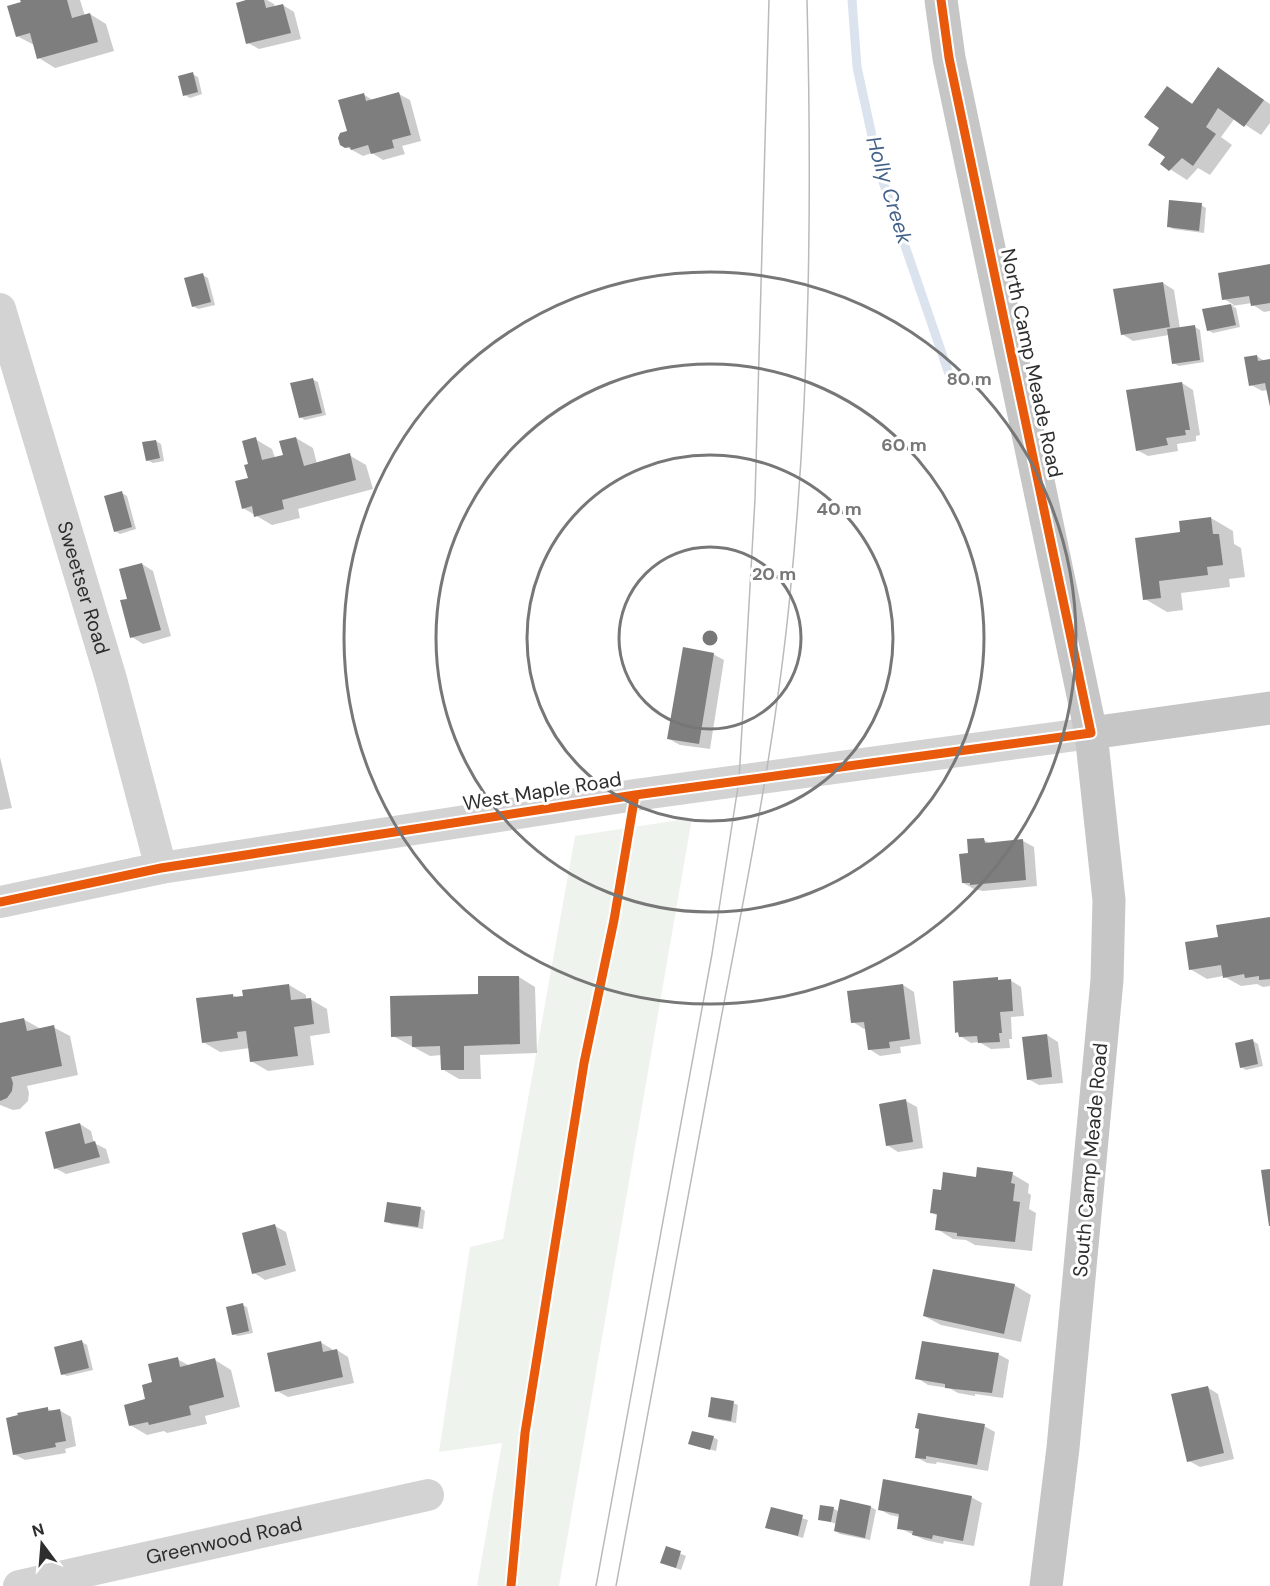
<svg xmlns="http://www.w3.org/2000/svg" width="1270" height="1586" font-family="'DM Sans',sans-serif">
  <rect width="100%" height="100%" fill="#fff"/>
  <path fill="#eff3ed" d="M692,818L559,1586H477L502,1443L439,1452L470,1247L503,1239L575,836Z"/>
  <path fill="#0003" d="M22,0H80L85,16L90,14L106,24L114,51L55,68L39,58L34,45L17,36Z
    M253,0H267L274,4L275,7L283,5L294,12L301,39L259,49L248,43Z
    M1219,69L1270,104V123L1261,135L1235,118L1221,137L1232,145L1210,175L1198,168L1187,180L1162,164L1167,157L1161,128L1167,88L1193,104Z
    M192,74L198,77L202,94L190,98L185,95Z
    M363,94L374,101L399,94L410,100L421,141L402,146L405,154L383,160L372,153L363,156L341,144L349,132Z
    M1201,205L1206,208L1204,233L1173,229L1168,226Z
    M1270,265V311L1264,312L1253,305L1252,303L1232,306L1236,308L1240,327L1213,333L1208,330L1204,310L1234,305L1224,299Z
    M203,275L208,278L215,305L198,309L193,306Z
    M1163,283L1174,290L1180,329L1195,327L1200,330L1204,362L1179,366L1173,363L1169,335L1133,341L1122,334Z
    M1257,356L1266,362L1270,361V405L1268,390L1262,391L1251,385Z
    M312,379L318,382L326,415L305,420L300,417Z
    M1182,383L1193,390L1200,435L1196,436V441L1177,444L1178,451L1148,456L1137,450Z
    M296,438L313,448L317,464L349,455L366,465L373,489L298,509L300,518L272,525L243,508L255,439L272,449L275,458L285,456Z
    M156,441L161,444L164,461L153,463L147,460Z
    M122,493L127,496L136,529L120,534L115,531Z
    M1211,518L1233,531L1234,544L1241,548L1245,577L1229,579L1230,587L1181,593L1183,610L1167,612L1145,599L1182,533Z
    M142,564L153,571L171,636L143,644L132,637L129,600Z
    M713,654L724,660L710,749L680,745L669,739Z
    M0,757L12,808L0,810Z
    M984,840L991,844L1023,841L1034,847L1037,886L983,891L974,889L963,883L970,854Z
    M1270,918V986L1263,987L1257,984L1241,986L1223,976L1207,979L1190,969L1219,938Z
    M519,977L535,987L537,1053L480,1055L481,1079H459L442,1069V1055L430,1056L393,1036Z
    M997,979L1001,981L1010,980L1021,987L1024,1016L1011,1017L1012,1039H1009L1010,1048L991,1049L979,1042L971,1043L960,1036L957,1032Z
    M289,985L306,995V1000L310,999L327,1009L330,1033L310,1036L314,1065L268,1071L251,1061L250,1048L220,1052L203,1042L233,995L238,998Z
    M903,985L914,992L921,1044L900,1047L901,1053L880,1056L869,1049L867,1028L864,1029L853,1022Z
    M23,1019L41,1029L53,1027L70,1036L78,1075L27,1086L29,1093L28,1101L20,1109L13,1110L0,1105V1024Z
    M1047,1035L1058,1042L1063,1083L1039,1085L1028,1079L1024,1038Z
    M1253,1041L1258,1044L1263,1066L1246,1070L1241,1067Z
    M906,1101L917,1107L923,1148L898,1152L887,1145Z
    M80,1124L91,1131L94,1143L106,1149L110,1163L66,1174L55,1168Z
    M1012,1174L1029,1184L1028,1193L1031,1195L1029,1209L1036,1213L1032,1251L975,1245L966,1240L953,1239L937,1229L938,1216L931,1212L942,1192Z
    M420,1208L425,1211L423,1229L391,1224L386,1221Z
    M275,1226L286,1232L296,1271L265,1280L254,1273Z
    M1014,1285L1031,1295L1021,1342L941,1325L924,1316Z
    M242,1305L247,1307L253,1333L238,1336L233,1334Z
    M82,1342L87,1345L93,1370L67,1376L62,1374Z
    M320,1342L332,1349V1351L337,1350L348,1357L354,1383L288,1397L277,1391Z
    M998,1354L1009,1360L1003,1398L975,1394V1396L958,1393L949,1388L928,1385L917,1378Z
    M177,1359L190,1366L215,1360L231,1370L240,1407L205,1416L207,1424L167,1433L164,1431L147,1435L130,1425L147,1400L154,1383Z
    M1207,1387L1218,1394L1234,1459L1200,1467L1189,1461Z
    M733,1403L738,1405L736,1423L714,1419L709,1416Z
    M47,1408L53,1412L59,1410L71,1417L76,1446L65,1449L66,1453L25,1460L14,1454Z
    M984,1426L995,1432L988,1471L937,1462L936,1464L927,1463L916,1457Z
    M713,1437L718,1440L716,1451L690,1444Z
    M971,1497L982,1503L974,1546L944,1541L943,1544L925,1540L899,1528L900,1517L890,1515L879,1509Z
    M871,1507L876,1510L870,1540L840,1534L835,1531L837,1524L819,1519L833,1508L839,1512Z
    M772,1509L808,1520L803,1538L767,1527Z
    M666,1548L686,1556L681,1570L667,1565Z"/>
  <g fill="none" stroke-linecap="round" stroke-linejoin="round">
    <path stroke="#dbe3ef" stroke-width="9" d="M852,0L857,67L880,173L949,374"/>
  </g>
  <path fill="#7e7e7e" d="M20,0H67L72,18L90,13L98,42L37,59L30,33L16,37L7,6L21,2Z
    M246,0H264L266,8L283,4L291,33L246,44L236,3Z
    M1218,67L1264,100L1244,127L1218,108L1206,127L1216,134L1193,166L1182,158L1169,171L1160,164L1165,157L1148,145L1159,128L1144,117L1167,86L1192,104Z
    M193,72L198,92L183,96L178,76Z
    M399,92L411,135L392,140L394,148L371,154L368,145L351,150L350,147L345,148L340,145L338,138L340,133L347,131L338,100L364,93L366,101Z
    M1169,200L1202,203L1199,231L1167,227Z
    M1270,264V303L1251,306L1249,296L1222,300L1218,273Z
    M203,273L211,302L192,307L184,278Z
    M1163,282L1170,327L1121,335L1113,289Z
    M1231,304L1236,325L1207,331L1202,309Z
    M1195,325L1200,360L1172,364L1167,329Z
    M1257,355L1258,361L1270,359V407L1265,383L1249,386L1244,357Z
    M313,378L322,413L299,418L290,383Z
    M1182,382L1190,430H1185L1186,435L1166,438L1168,445L1136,451L1126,390Z
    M256,437L262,460L283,455L279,441L296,437L304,466L350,453L356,480L282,500L284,509L254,517L252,506L242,509L235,481L248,478L244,465L248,464L242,441Z
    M156,440L160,458L146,461L142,442Z
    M122,491L132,527L114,532L104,496Z
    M1211,517L1213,534H1219L1223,565L1207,567L1208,575L1159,581L1161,598L1143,600L1135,538L1180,532L1179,521Z
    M142,563L161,630L130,638L120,600L127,599L119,569Z
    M683,647L714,653L699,744L667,739Z
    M984,838L985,843L1023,839L1026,880L970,885V883H962L959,854L968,853L967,839Z
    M1270,917V979L1259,980V976L1245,978L1244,974L1223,978L1221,965L1189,970L1185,942L1218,937L1216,925Z
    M478,976H519L520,1044L464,1046V1070H441L440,1046L412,1047V1036L391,1037L390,996L478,994Z
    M998,977V980L1011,979L1013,1011L1000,1012L1002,1033H999L1000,1042L978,1043L977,1036L959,1037L958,1032L955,1033L953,981Z
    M289,984L291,1000L311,998L314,1024L294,1027L298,1056L250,1062L246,1031L237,1032L238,1038L202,1043L196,998L233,994V997L243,996L242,990Z
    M903,984L910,1039L889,1042L890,1048L868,1050L864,1022L851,1023L847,991Z
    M24,1018L27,1031L54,1025L62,1066L11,1077L13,1083L12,1091L7,1098L0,1101V1023Z
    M1047,1034L1052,1077L1027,1080L1022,1037Z
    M1253,1039L1258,1064L1240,1068L1235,1043Z
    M906,1099L913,1142L886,1146L879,1104Z
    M80,1123L85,1144L95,1141L100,1157L54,1169L45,1132Z
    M977,1167L1013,1172L1011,1183L1015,1184L1013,1201L1020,1202L1015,1242L957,1236V1233L935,1230L937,1214L930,1213L933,1189L941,1190L943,1172L976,1177Z
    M1270,1169V1226H1269L1261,1170Z
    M387,1202L421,1207L418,1227L384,1222Z
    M275,1224L286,1265L252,1274L242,1233Z
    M933,1269L1015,1284L1004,1334L923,1316Z
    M243,1303L249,1331L232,1335L226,1307Z
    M82,1340L89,1368L61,1375L54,1347Z
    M321,1341L323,1352L337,1349L343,1377L275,1392L267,1353Z
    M922,1341L999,1353L992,1393L945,1388V1384L915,1379Z
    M178,1357L180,1367L215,1358L224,1397L189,1406L191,1415L149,1425L148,1422L129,1426L124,1405L145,1399L142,1385L152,1382L148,1364Z
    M1208,1386L1224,1453L1187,1462L1171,1394Z
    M711,1397L734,1401L731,1421L708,1417Z
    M48,1407V1411L60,1409L66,1441L55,1443L56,1447L13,1455L6,1418L18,1415L17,1413Z
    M918,1413L985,1424L977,1465L926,1456V1459L915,1458L919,1429L915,1428Z
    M692,1431L714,1436L710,1450L688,1444Z
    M883,1479L972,1496L963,1541L933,1535L932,1539L912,1535L913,1531L897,1529L899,1514L878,1510Z
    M840,1499L871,1506L865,1538L834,1531Z
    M820,1505L834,1507L831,1522L818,1520Z
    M771,1507L803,1515L798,1536L765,1528Z
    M666,1546L681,1551L676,1568L660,1563Z"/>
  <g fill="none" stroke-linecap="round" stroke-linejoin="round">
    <g stroke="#d3d3d3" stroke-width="32">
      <path id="s1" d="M0,309L111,679L161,868"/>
      <path d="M0,902L161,868L635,795L1091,733"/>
      <path id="s2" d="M19,1586L428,1495"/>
    </g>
    <path stroke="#c6c6c6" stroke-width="33" d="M941,0L949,58L1091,733L1109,900L1107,980L1063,1448L1046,1586
      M1091,733L1270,708"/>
    <path stroke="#bababa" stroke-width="1.5" d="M596,1586L712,954L739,780L755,499L769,0
      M616,1586C651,1399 685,1211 720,1024C747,882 776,739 790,595C810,397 812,198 807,0"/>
    <g stroke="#fff" stroke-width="13">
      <path id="cycleway" d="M0,902L161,868L635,795L1091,733L949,58L941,0
        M511,1586L525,1433L584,1063L614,920L635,795"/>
    </g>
    <use href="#cycleway" stroke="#e8590c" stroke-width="9"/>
  </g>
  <g fill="none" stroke="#777" stroke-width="3">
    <circle cx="710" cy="638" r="91"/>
    <circle cx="710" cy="638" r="183"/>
    <circle cx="710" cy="638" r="274"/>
    <circle cx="710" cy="638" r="366"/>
  </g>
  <g text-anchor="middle" stroke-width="6" stroke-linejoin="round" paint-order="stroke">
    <g font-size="20" fill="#2e2e2e" stroke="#fff">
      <text transform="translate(1032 363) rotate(78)" y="7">North Camp Meade Road</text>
      <text dy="7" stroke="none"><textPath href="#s1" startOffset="291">Sweetser Road</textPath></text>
      <text transform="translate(542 791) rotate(-9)" y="7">West Maple Road</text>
      <text transform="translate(1090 1160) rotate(-85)" y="7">South Camp Meade Road</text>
      <text dy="7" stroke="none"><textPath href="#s2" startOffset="210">Greenwood Road</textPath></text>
    </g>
    <g font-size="21" font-style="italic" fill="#446189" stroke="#fff">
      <text transform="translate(889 190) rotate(73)" y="7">Holly Creek</text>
    </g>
  </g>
  <circle cx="710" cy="638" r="9" fill="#777" stroke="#fff" stroke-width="3"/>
  <g font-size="18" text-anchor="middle" font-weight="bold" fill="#777" stroke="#fff" stroke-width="6" stroke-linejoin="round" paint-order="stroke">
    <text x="969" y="385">80 m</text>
    <text x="904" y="451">60 m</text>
    <text x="839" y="515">40 m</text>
    <text x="774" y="580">20 m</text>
  </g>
  <g transform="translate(42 1544) rotate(344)" stroke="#ffffff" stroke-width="4.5" paint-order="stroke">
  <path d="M0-4.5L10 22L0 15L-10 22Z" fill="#2e2e2e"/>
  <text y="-9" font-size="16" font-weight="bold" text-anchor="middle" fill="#2e2e2e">N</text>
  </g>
</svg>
